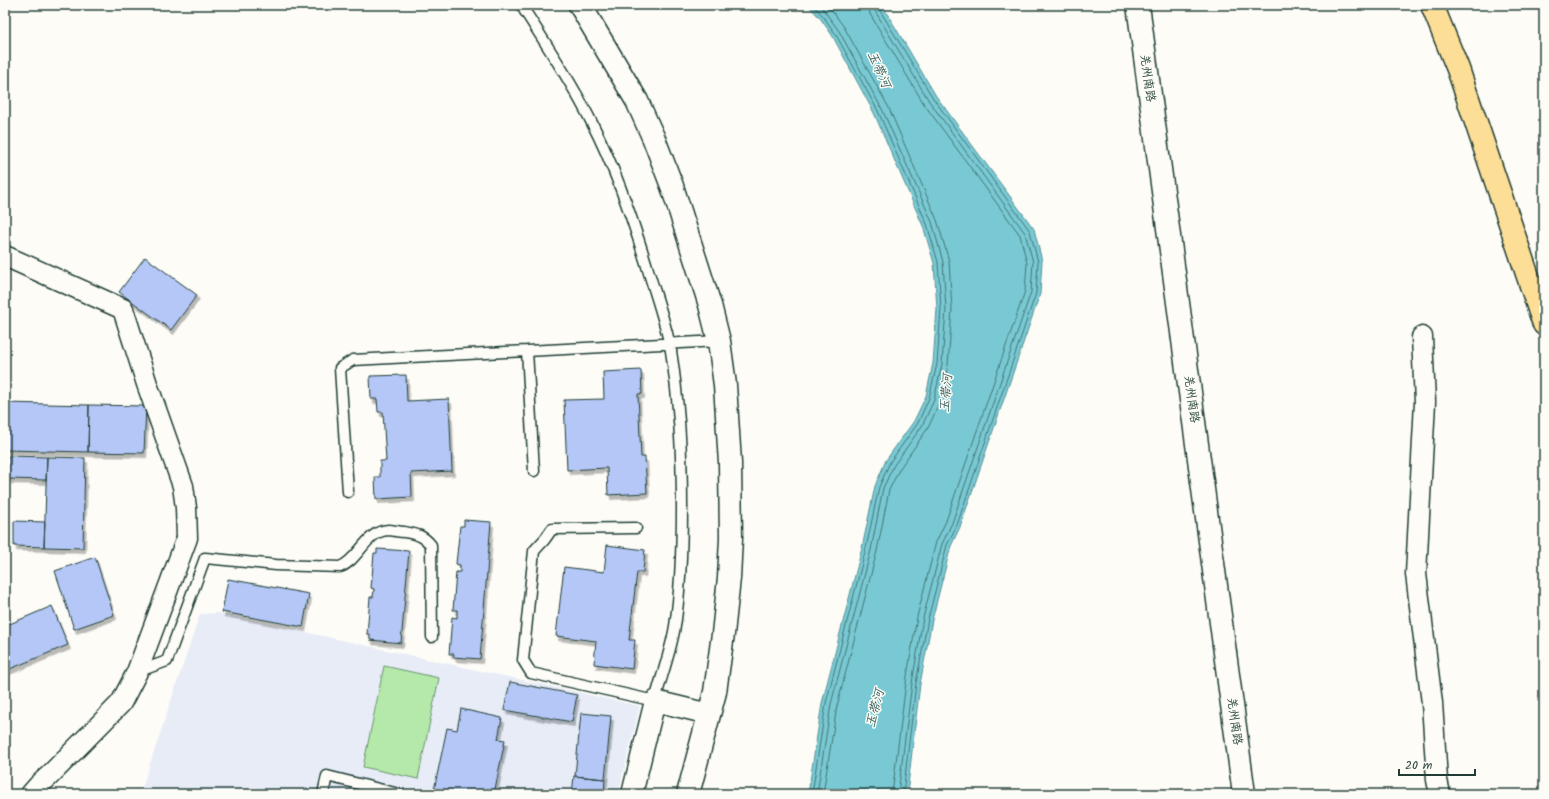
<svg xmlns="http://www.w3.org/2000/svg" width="1549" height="799" font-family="Kalam,'LXGW WenKai TC',sans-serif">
  <defs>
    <filter id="shadow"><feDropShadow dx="2.5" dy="4.5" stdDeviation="0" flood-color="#0004"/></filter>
  </defs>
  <rect width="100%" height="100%" fill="#fdfcf7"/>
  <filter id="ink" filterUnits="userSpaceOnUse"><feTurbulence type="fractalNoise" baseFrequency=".025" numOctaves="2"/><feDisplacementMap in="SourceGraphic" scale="8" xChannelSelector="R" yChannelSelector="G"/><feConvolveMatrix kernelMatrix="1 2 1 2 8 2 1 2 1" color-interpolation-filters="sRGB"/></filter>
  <g filter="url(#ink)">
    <path fill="#e7ecf7" d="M218,613L640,706L618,794H140L200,614Z"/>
    <path fill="#b5e9aa" stroke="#6a936f" d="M384,666L439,678L418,779L363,767Z"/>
    <path fill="#79c9d4" stroke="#559194" d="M808,5H882L936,96L1034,229L1042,261L1040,294L960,527L951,546L932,620L920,684L907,794H808L822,703L862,548L875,486L886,460L914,421L926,396L933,363L937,309L934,263L923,226L874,113L832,35L820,18Z"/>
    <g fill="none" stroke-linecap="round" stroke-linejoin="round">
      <path stroke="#437574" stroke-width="1" d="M868,5L870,14L924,104L1020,235L1027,263L1025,291L946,521L936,542L917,617L906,682L892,794
        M874,5L875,11L929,101L1025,233L1033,262L1031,292L952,523L942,544L923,618L912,683L898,794
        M879,5V9L933,98L1030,231L1038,262L1036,293L957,525L947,545L928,619L916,683L903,794
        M812,794L826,703L866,548L879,487L890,462L918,423L929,398L937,364L941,309L938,262L927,224L878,111L835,33L823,16L813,5
        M817,794L831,704L871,550L883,488L894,465L922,426L934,400L942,364L946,309L943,262L932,222L882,109L839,31L820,5
        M823,794L837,706L877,551L889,490L900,468L928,428L940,402L948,365L952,309L949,261L937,220L888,106L844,27L828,5"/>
    </g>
    <path fill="#b4c7f6" stroke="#1f3d34" filter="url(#shadow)" d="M145,257L197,295L171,330L119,292Z
      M641,370L642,394H638L641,457H645L647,493L608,495L607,468L567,470L564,400L604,399L603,372Z
      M406,375L407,401L449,399L452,471L411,473L412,497L376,499L375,477H380V461H386L383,412H378L377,399H371L370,376Z
      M5,403L89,405L88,452L5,450Z
      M89,405L146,406L144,453L88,452Z
      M8,456L47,457L46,480L8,479Z
      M47,457L85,458L83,548L44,547Z
      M464,520L491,522L480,659L453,657L454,654H449L452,617L457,618V610H453L456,572H460V565L456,564L460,526H464Z
      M14,521L45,522L44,547L14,546Z
      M607,545L645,550L643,572H637L629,640H635L632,669L594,664L596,641L556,636L564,567L604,572Z
      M377,549L409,551L401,643L370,640V634H367L370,597H373L374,589L371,588L374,553H377Z
      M95,557L114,615L74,629L55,571Z
      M228,579L309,594L303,627L222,612Z
      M52,606L68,645L5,671V626Z
      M510,682L577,695L572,722L504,710Z
      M461,709L502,718L498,739L505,740L494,794H451L434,790L447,728L457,730Z
      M581,713L611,716L605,779L575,776Z
      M574,776L605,779L604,794H572Z"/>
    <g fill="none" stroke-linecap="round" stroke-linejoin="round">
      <g stroke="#1f3d34" stroke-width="13">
        <path id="lane" d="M521,5C546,44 572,83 593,125C617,172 634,223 649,273C657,299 666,324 671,351C679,402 682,454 682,505C682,545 681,587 675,626C671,651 661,677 655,701L531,673L523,660L534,551L545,539L552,529L636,528
          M527,351L534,471
          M348,492L340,368L353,360L719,341
          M137,672L167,661L205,558L276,565L340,567C359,560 366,531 388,530C393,530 399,532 404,532C416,534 423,535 431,545L432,637
          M323,794L327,776L399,794"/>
      </g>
      <g stroke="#1f3d34" stroke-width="23">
        <path id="street" d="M5,256L123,309L147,384L183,486L186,508L187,538L137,672L121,703L49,776L38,786L31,794
          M1422,337L1425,402L1416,574L1432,703L1437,780L1440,794
          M632,794L655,701L709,714"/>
      </g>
      <g stroke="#1f3d34" stroke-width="25">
        <path id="secondary" d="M580,5L637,101L654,139L672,186L710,305L719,341L725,385L730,463L731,538L729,578L723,634L715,692L688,794
          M1138,5L1244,794"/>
      </g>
      <g stroke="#1f3d34" stroke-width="25">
        <path id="highway" d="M1432,5L1458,69L1544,324"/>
      </g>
      <use href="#lane" stroke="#fdfcf7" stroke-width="10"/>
      <use href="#street" stroke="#fdfcf7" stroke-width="20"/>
      <use href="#secondary" stroke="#fdfcf7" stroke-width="22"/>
      <use href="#highway" stroke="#fdde96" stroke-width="22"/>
    </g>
  </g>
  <g text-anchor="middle" stroke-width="3" stroke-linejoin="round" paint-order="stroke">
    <g font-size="12" fill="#1f3d34" stroke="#fdfcf7">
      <text transform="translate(1148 78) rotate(82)" y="4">羌州南路</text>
      <text transform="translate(1192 399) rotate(82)" y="4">羌州南路</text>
      <text transform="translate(1235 721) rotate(82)" y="4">羌州南路</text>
    </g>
    <g font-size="13" font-style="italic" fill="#36605c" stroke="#fdfcf7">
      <text transform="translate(880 69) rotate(66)" y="5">玉带河</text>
      <text transform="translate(945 393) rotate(-85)" y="5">玉带河</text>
      <text transform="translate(874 708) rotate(-75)" y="5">玉带河</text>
    </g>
  </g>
  <rect width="1549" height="799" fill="none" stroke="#fdfcf7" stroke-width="20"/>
  <rect x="10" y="10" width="1529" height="779" fill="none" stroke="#1f3d34" stroke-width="1.5" filter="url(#ink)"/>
  <path d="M1399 769v6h76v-6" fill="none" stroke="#1f3d34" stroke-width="2"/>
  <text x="1405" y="769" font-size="12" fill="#1f3d34" stroke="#fdfcf7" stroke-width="3" paint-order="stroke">20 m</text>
</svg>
